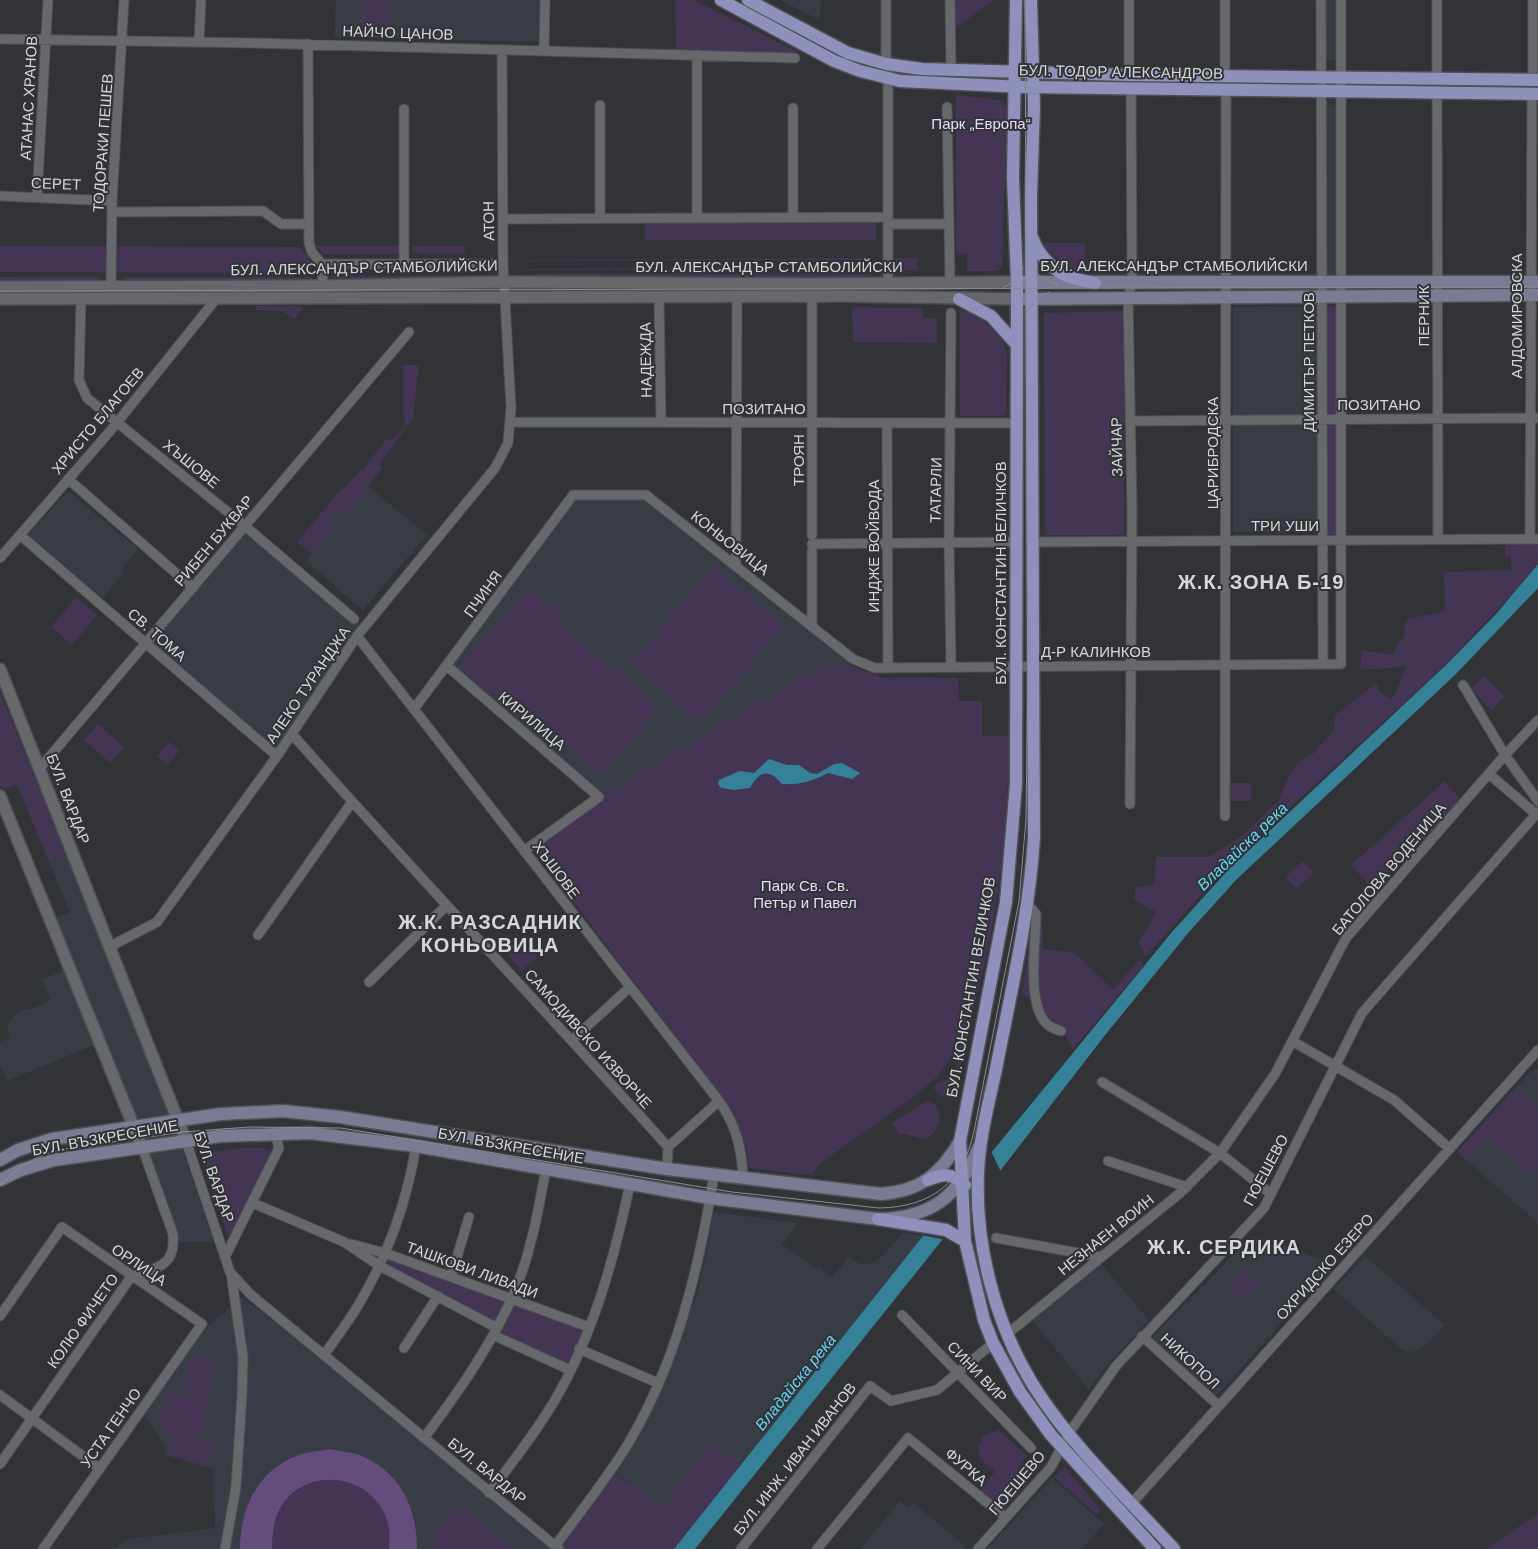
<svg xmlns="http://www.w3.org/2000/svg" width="1538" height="1549" font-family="Helvetica,sans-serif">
  <rect width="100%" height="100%" fill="#313336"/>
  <path fill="#383c45" d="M336,0H539L540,42L334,37Z
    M780,0H821L820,20Z
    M1324,0H1339L1340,60H1324Z
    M1322,104L1341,105L1342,274L1323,275Z
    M1233,307H1318L1317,416L1233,417Z
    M1233,426H1319V532H1233Z
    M368,486L427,535L363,610L306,561L330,532V514H346Z
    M68,491L138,549L122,568L125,571L102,599L28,535Z
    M573,495H646L853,659L849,665H823L599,797L447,666Z
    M245,526L364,627L277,756L146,644Z
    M66,854L166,1102L214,1242H179L133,1111L104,1041L7,1081L0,1065V1042L9,1038L8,1023L21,1009L29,1010L50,1000L42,979L76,966L55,918L70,912L49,862Z
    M1535,1067L1538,1070V1223L1457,1152Z
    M714,1212L798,1223L782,1244L816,1269L819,1267L832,1278L849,1256L856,1262L866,1265L878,1260L904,1232L923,1236L741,1465L709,1444L664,1507L615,1473L638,1439L698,1292Z
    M1257,1236L1334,1264L1215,1398L1151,1339L1250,1238Z
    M1365,1256L1445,1325L1420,1350L1410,1352L1401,1349L1334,1289Z
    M1101,1264L1149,1320L1102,1371L1089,1390L1032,1320Z
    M242,1297L323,1359L551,1549H112L128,1539L215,1528L213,1469L165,1455L164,1444L143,1414L207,1327Z
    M1052,1478L1104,1524L1082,1549H987Z
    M900,1501L909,1508L914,1503L966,1547L964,1549H860Z"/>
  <path fill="#443555" d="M362,0H389V31H362Z
    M675,0H694L798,52L796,56L676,51Z
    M955,0H995L955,28Z
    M956,95L1000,100L1007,107L1002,267L997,271H967V253H956Z
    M876,220V240H645V221Z
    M1040,243H1085L1086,271L1068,269Z
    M0,246L299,247L309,257L312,273L0,272Z
    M316,246H401V254H323Z
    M413,246H465V254L413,253Z
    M866,258V260L528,261V260Z
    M894,258H918V270H894Z
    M867,267V269L528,270V269Z
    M537,274H872L867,279L537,278Z
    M484,275V279L333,282L330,276Z
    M0,277H99V283H0Z
    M123,277H312V283H123Z
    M256,306H301L303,309L294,319L282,311L256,310Z
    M852,307L923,308V318H937V343L853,342Z
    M1323,307H1342V540H1324Z
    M960,310L970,312L981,318L1003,341L1007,354L1006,413L1003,416H960Z
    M1124,311V535H1045L1044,313Z
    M403,365H419L413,418L379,465L383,468L346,514H331V532L312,554L297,542L342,488L344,489L361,469L363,470L387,438L391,441L405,427V418L403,417Z
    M1505,543H1538V562L1511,596L1440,670L1234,859L1145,957L1139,942L1156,912L1134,900L1135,887L1154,885L1156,857H1209L1243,835L1278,801L1290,773L1299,762L1315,752L1334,729L1335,715L1378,682V691L1391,699L1396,693L1406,666L1379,669H1360L1362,650L1394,655L1399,641L1405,637L1404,627L1408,619L1445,611L1444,572L1511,570V556L1505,555Z
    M715,567L784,628L699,722L631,661Z
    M528,587L565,618L560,624L659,707L601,775L503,692L497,699L460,668Z
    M76,597L97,615L72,645L51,627Z
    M823,665H849L883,678H958L959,701H982V736H1009C1008,800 1004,864 992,927C985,969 972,1009 964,1050H956L938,1076L911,1099L819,1164L812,1175L749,1168L746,1146L733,1112L533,849L599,797Z
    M1484,676L1505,696L1492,710L1471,689Z
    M0,692L66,854L49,862L17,784L2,789L0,784Z
    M98,724L124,747L110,763L84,740Z
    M169,742L180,750L168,765L157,756Z
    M1445,781L1460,799L1429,835L1371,887L1351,865Z
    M1231,783H1251V801H1231Z
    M1303,861L1314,873L1296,889L1285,877Z
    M1034,913L1042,914L1043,949L1075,953L1113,990L1140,959L1144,965L1073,1049L1066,1036L1041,1023L1034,1003L1022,993Z
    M517,934L538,956L522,971L501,948Z
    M963,1055L959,1073L943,1097L933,1088L938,1082L949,1079L959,1062L953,1061L958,1056Z
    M1515,1088L1538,1108V1166L1532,1174L1488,1138L1467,1161L1457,1152Z
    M927,1101L935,1104C944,1115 938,1136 923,1139L904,1134L900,1135L891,1123Z
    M244,1148C252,1148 265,1146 271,1153L232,1236L228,1237L202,1153Z
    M386,1255L510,1300L496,1326L380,1265Z
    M1244,1270L1260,1285L1244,1301L1228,1286Z
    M511,1299L589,1327L570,1370L493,1335Z
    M192,1355L215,1361L207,1397L183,1392Z
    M1201,1364L1223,1383L1213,1393L1192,1374Z
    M167,1391L209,1400L201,1438L159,1429Z
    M999,1430L1027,1456L1018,1467L1031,1478L1003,1511L980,1491L995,1471L980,1459L977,1444L982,1443L981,1436Z
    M172,1434L214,1444L209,1465L167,1455Z
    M709,1444L741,1465L674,1549H566L560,1545L611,1471L664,1507Z
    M330,1449C340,1452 354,1452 364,1457C402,1474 417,1510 417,1549H240C240,1510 257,1471 296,1456C306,1452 319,1451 330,1449Z
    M1065,1467L1099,1508L1098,1516L1054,1477Z
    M458,1505L515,1549H435L434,1530Z
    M1538,1513V1549H1487Z"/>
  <path fill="#644c7d" d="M330,1449C340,1452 354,1452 364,1457C402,1474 417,1510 417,1549H389C390,1538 390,1525 385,1515C366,1469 295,1467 277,1515C273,1525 272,1538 272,1549H240C240,1510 257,1471 296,1456C306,1452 319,1451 330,1449Z"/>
  <path fill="#348198" d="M1538,564V588L1456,674L1236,880L1189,932L1106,1034L1000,1171L943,1239L695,1549H674L923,1236L1172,932L1229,869L1447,664L1497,613Z
    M769,759L787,765H799L810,773L817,774L834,764L842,763L860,773L852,779L828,773C813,781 800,785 782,784C769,769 760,770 750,788L734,790L721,788L718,784L719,780L740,771L754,773Z"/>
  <path fill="#313336" d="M991,1151L1002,1174L946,1240L921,1235Z"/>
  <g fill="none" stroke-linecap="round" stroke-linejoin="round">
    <g stroke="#4e5053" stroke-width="11">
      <path id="minor" d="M950,0L951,70
        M1225,0V76
        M1321,0L1323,664
        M1437,0V79
        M1533,0V80
        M0,39L253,43L795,58
        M199,42L201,0
        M308,44L309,243L312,252L322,264L323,286
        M544,51L545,0
        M886,64V0
        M1129,75V0
        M1437,92L1438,540
        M600,105V218
        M947,107L950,282
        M793,108V217
        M404,109V264
        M0,196L112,201
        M37,197L48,0
        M112,212L263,211L281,224H309
        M697,218V55
        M503,219L888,217
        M888,224H948
        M322,264H503
        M888,284V78
        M111,287L112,201L124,0
        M812,296V535
        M659,297L661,422
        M81,299L79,380L87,398L245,526L354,619
        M951,313L949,543L951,667
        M1130,421L1538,418
        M511,422L1017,423
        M887,424L888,668
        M68,479L193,588
        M20,535L277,756
        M1530,539L1532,94
        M1033,542L1538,539
        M812,544L1017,542
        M0,558L111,430L216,299
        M736,565L737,297
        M812,625V551
        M357,636L719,1101C736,1125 742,1149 743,1178
        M447,666L599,797L524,851
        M1463,685L1505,755L1538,801
        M414,709L573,495H646L853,659L875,668L1341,664V0
        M292,734C415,874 544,1008 668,1147L667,1169
        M40,768L409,332
        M1489,774L1536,814
        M1130,804L1132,510L1128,298L1132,283L1131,89
        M1225,816L1226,90
        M1026,907L1032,909L1036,914C1036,940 1026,1006 1047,1024C1051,1028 1056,1029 1061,1031
        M258,935L352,802
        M109,947L157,922L277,756L357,636L495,468L508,443L511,408L503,264L502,50
        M369,982L446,906
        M572,1040L629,988
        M1294,1042L1394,1100L1450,1149
        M1102,1082L1220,1153L1271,1194
        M186,1141L230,1272L250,1294L559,1549
        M668,1147L719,1101
        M1108,1161L1187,1187
        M253,1203L344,1242L378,1265L497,1328
        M996,1238L1100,1257
        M351,1244L385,1253L589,1327
        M225,1257L279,1148L276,1136L270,1133
        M451,1277L469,1217
        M902,1315L1031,1448
        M0,1316L62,1227L202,1324L43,1549
        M493,1335L570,1370
        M1006,1335L1180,1193L1220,1153L1275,1074L1346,938L1505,755L1538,720
        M1142,1336L1219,1406
        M404,1348L438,1296
        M579,1349L658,1383
        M324,1355C336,1338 349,1321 359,1304C388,1255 407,1201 416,1146
        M0,1395L99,1468
        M424,1438C457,1394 488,1350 511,1300C530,1258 538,1213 546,1168
        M0,1464L131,1277C157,1267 176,1267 173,1234L142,1147
        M489,1493C512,1463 536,1432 555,1400C594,1333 614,1259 630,1184
        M1132,1503L1538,1050
        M555,1546C580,1512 606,1480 628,1444C677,1362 699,1268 714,1175
        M225,1549L236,1487L242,1395L243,1357L231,1273
        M741,1549L870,1386L891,1401L937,1390L993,1343
        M817,1549L908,1438L1006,1518
        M978,1549L1051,1467L1069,1433L1116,1366L1264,1208L1362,1013L1538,812"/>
    </g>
    <g stroke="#4e5053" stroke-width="14">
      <path id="tertiary" d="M0,287L323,286L504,282L812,284L1017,282
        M0,299L849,296L1017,299
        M0,669L186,1141
        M0,796L142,1147"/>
    </g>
    <g stroke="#4e5053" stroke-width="15">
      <path id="secondary" d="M1021,282H1538
        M1021,299L1538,295
        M0,1160L18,1150L52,1139L221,1114L283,1111L340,1117L667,1169L881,1194C920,1191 940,1175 960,1141
        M0,1180L21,1170L54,1160L221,1136L310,1133L416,1146L710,1198L878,1219C932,1218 959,1196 979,1147"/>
    </g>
    <g stroke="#4e5053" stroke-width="15">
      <path id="primary" d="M721,0L834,61L860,71L900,81L1025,87L1538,94
        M748,0L848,53L886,64L922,69L1129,75L1538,80
        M1016,0L1013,178L1017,282L1016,784L1006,902L960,1141L965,1241L984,1320L993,1343L1020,1392L1051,1435L1155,1549
        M1031,0L1034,106L1031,197L1034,838C1029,917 1010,996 995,1074C988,1106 979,1140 978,1174C975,1244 995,1323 1032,1383C1067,1441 1128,1499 1174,1549
        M1033,239C1037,253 1054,271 1067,276C1076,280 1086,281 1095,283
        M959,299L991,316L1017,345
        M928,1180C945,1173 951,1173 965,1185
        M878,1219L946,1230L965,1241"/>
    </g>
    <use href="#minor" stroke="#66686c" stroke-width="9"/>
    <use href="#tertiary" stroke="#66686c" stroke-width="11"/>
    <use href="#secondary" stroke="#7b7c94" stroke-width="12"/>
    <use href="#primary" stroke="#8f90bc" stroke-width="12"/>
    <path stroke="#8a8c8f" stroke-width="1" d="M1028,258L1040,277L1058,285
      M1003,288L1013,282L1023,268
      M0,291L1538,287
      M1027,312L1036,298L1050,292
      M0,1185L23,1165L45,1154L70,1148L183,1132L249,1127L341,1128L732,1192L879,1208C931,1207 963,1183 974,1131L1019,901L1026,819L1028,666L1025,0"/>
  </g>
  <g text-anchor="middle" stroke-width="4" stroke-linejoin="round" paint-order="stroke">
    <g font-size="15" fill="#d6d7da" stroke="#313336">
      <text transform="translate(398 33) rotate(2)" y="5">НАЙЧО ЦАНОВ</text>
      <text transform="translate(1121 72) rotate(1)" y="5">БУЛ. ТОДОР АЛЕКСАНДРОВ</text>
      <text transform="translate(29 98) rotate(-87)" y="5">АТАНАС ХРАНОВ</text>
      <text transform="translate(103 143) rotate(-86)" y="5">ТОДОРАКИ ПЕШЕВ</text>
      <text transform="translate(56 184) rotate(2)" y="5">СЕРЕТ</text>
      <text transform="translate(489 221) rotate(-91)" y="5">АТОН</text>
      <text x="1174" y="271">БУЛ. АЛЕКСАНДЪР СТАМБОЛИЙСКИ</text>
      <text x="769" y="272">БУЛ. АЛЕКСАНДЪР СТАМБОЛИЙСКИ</text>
      <text transform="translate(364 268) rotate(-1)" y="5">БУЛ. АЛЕКСАНДЪР СТАМБОЛИЙСКИ</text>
      <text transform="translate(1424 316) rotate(-90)" y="5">ПЕРНИК</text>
      <text transform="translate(1517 316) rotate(-90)" y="5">АЛДОМИРОВСКА</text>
      <text transform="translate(646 360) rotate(-91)" y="5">НАДЕЖДА</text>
      <text transform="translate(1309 362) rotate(-90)" y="5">ДИМИТЪР ПЕТКОВ</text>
      <text x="1379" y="410">ПОЗИТАНО</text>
      <text x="764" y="414">ПОЗИТАНО</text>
      <text transform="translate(98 421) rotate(-50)" y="5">ХРИСТО БЛАГОЕВ</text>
      <text transform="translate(1117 447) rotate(-91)" y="5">ЗАЙЧАР</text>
      <text transform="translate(1213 453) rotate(-90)" y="5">ЦАРИБРОДСКА</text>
      <text transform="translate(799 460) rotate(-90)" y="5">ТРОЯН</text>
      <text transform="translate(191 464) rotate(39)" y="5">ХЪШОВЕ</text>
      <text transform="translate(936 490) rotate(-89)" y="5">ТАТАРЛИ</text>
      <text x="1285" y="531">ТРИ УШИ</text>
      <text transform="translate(214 541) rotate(-50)" y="5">РИБЕН БУКВАР</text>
      <text transform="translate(730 543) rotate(38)" y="5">КОНЬОВИЦА</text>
      <text transform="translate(874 546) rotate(-90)" y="5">ИНДЖЕ ВОЙВОДА</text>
      <text transform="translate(1001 573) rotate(-90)" y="5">БУЛ. КОНСТАНТИН ВЕЛИЧКОВ</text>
      <text transform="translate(483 594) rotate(-54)" y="5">ПЧИНЯ</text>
      <text transform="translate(157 635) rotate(41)" y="5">СВ. ТОМА</text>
      <text x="1096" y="657">Д-Р КАЛИНКОВ</text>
      <text transform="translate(308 685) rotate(-56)" y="5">АЛЕКО ТУРАНДЖА</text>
      <text transform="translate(532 721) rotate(40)" y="5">КИРИЛИЦА</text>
      <text transform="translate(68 799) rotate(69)" y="5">БУЛ. ВАРДАР</text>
      <text transform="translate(1389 869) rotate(-50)" y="5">БАТОЛОВА ВОДЕНИЦА</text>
      <text transform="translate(556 870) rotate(53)" y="5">ХЪШОВЕ</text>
      <text transform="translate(971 987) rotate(-80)" y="5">БУЛ. КОНСТАНТИН ВЕЛИЧКОВ</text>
      <text transform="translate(588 1039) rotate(48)" y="5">САМОДИВСКО ИЗВОРЧЕ</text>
      <text transform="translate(105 1138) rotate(-10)" y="5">БУЛ. ВЪЗКРЕСЕНИЕ</text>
      <text transform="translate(511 1146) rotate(10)" y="5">БУЛ. ВЪЗКРЕСЕНИЕ</text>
      <text transform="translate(1266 1170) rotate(-62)" y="5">ГЮЕШЕВО</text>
      <text transform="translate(214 1177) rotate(71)" y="5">БУЛ. ВАРДАР</text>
      <text transform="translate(1106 1235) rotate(-39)" y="5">НЕЗНАЕН ВОИН</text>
      <text transform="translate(139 1265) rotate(34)" y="5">ОРЛИЦА</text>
      <text transform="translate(1325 1267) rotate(-48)" y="5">ОХРИДСКО ЕЗЕРО</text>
      <text transform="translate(472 1270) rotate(20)" y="5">ТАШКОВИ ЛИВАДИ</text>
      <text transform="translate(83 1321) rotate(-55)" y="5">КОЛЮ ФИЧЕТО</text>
      <text transform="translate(1190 1361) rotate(43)" y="5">НИКОПОЛ</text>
      <text transform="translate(977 1372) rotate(46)" y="5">СИНИ ВИР</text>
      <text transform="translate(111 1428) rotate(-55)" y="5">УСТА ГЕНЧО</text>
      <text transform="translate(795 1459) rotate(-52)" y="5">БУЛ. ИНЖ. ИВАН ИВАНОВ</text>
      <text transform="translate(966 1467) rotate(40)" y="5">ФУРКА</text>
      <text transform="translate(487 1471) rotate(39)" y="5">БУЛ. ВАРДАР</text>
      <text transform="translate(1017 1483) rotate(-50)" y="5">ГЮЕШЕВО</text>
    </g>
    <g font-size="15" fill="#e9dbfa" stroke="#313336">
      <text x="981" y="129">Парк „Европа“</text>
      <text x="805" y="891">Парк Св. Св.<tspan x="805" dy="17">Петър и Павел</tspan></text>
    </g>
    <g font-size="16" font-style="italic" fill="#66d6f9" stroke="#313336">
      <text transform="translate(1242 846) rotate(-44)" y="6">Владайска река</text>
      <text transform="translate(795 1382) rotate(-51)" y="6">Владайска река</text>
    </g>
    <g font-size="20" font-weight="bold" letter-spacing="1" fill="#d6d7da" stroke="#313336">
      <text x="1261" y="589">Ж.К. ЗОНА Б-19</text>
      <text x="490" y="929">Ж.К. РАЗСАДНИК<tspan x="490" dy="23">КОНЬОВИЦА</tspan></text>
      <text x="1224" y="1254">Ж.К. СЕРДИКА</text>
    </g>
  </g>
</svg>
